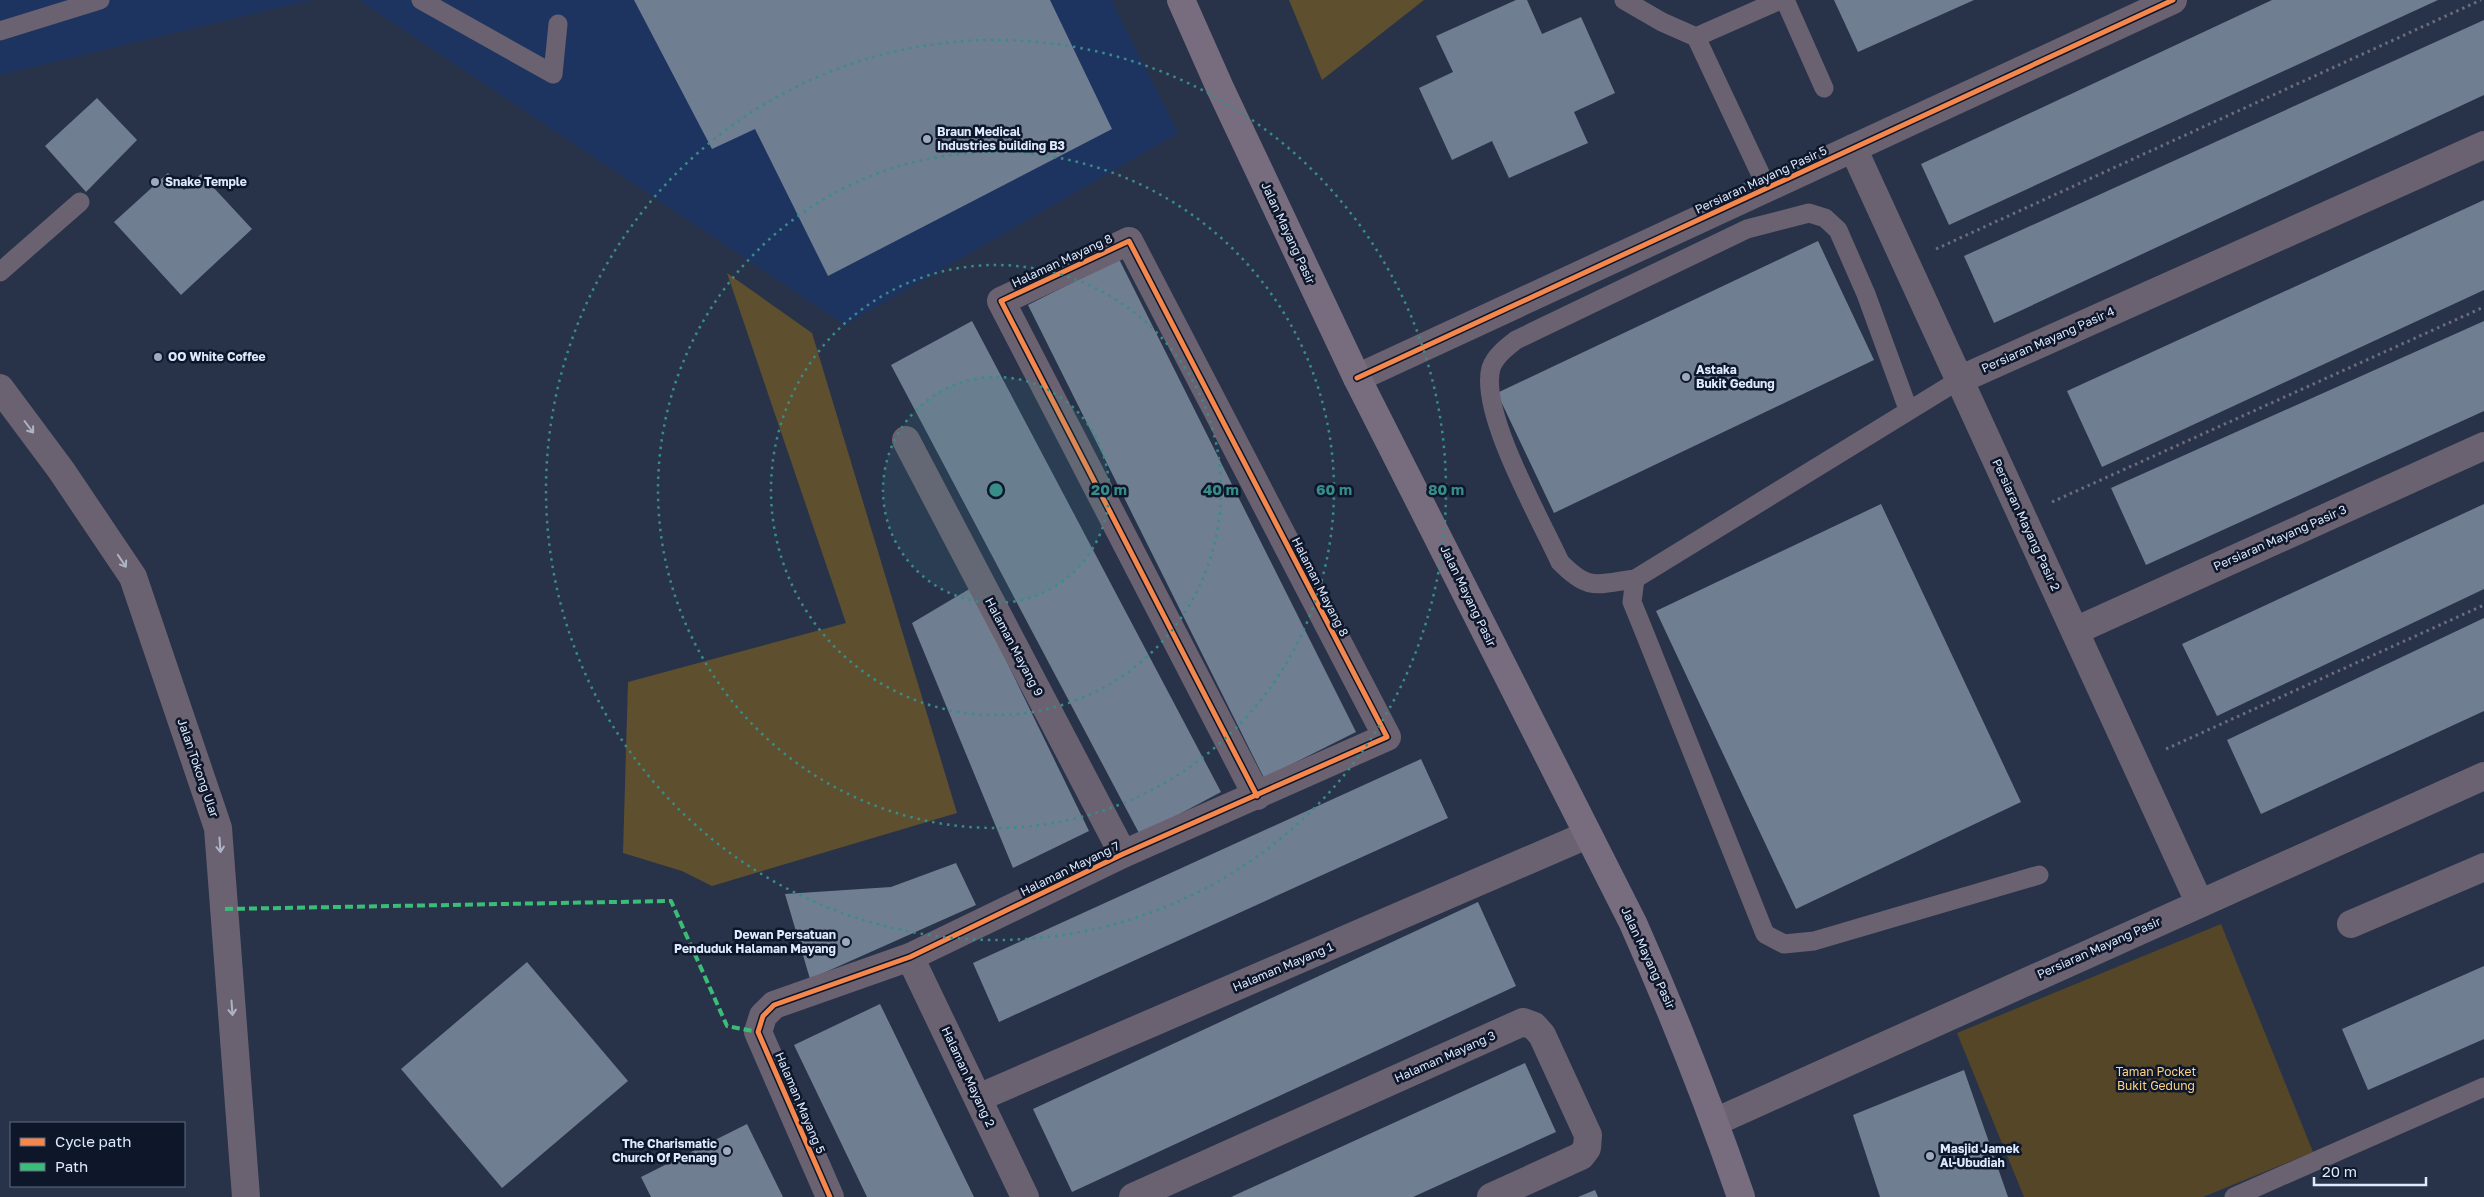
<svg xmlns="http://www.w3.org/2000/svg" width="2484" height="1197" font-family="'Golos Text',sans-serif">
  <rect width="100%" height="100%" fill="#28334a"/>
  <path fill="#1e3460" d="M0,0H311L0,75Z
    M359,0H1111L1178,133L845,325Z"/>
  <path fill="#554628" d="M2221,924L2313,1152L2203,1197H2024L1957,1033Z"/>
  <path fill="#5e4f2e" d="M1289,0H1424L1322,80Z
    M727,273L812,333L957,813L712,886L682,871L623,853L628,682L846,623Z"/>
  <path fill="#707e91" d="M634,0H1050L1112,129L828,276L755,129L712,149Z
    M1516,0H1527L1542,34L1581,17L1615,93L1574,112L1588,143L1509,178L1492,141L1452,160L1419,88L1453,72L1436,36Z
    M1834,0H1974L1858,52Z
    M2272,0H2438L1949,225L1921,164Z
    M2484,20V95L1994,323L1964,256Z
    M97,98L137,140L86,192L45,146Z
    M168,173L184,190L201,174L252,229L181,295L114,222Z
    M2484,200V290L2102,467L2067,391Z
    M1818,241L1874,360L1554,513L1497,393Z
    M1119,259L1356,732L1264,778L1028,305Z
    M972,321L1221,792L1140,835L891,365Z
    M2484,321V411L2146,565L2111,488Z
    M1881,504L2021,802L1796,909L1656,611Z
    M2484,504V589L2217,716L2182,644Z
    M971,588L1089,831L1013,868L912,623Z
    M2484,618V711L2261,814L2227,740Z
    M1421,759L1448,818L999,1022L973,963Z
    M956,863L976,905L810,979L785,894L891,887Z
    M1478,902L1516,986L1072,1192L1033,1109Z
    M527,962L628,1081L502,1188L401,1069Z
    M2484,966V1039L2368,1090L2342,1029Z
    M880,1004L974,1197H867L794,1045Z
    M1525,1063L1556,1132L1413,1197H1231Z
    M1964,1070L2008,1197H1880L1853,1115Z
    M747,1124L783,1197H651L641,1177Z
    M1595,1190L1598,1197H1578Z"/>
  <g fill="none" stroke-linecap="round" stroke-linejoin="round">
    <path stroke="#6f6c7a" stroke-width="3" stroke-dasharray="2.5 4" stroke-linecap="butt" d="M1936,249L2481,0
      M2052,502L2484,307
      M2166,749L2484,605"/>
    <path stroke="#6a6271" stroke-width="19" d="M421,0L553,74L558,24
      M1624,0L1662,22L1696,37
      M1785,0L1824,88
      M0,31L100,0
      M1767,188L1696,37L1780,0
      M0,272L80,202
      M1908,409L1866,294L1838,230L1825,218L1809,213L1747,229L1516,340C1507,347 1495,356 1491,368C1479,412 1540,518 1560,562C1589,592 1597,584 1635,579L1959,380
      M1635,579L1632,602L1641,624L1765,934L1784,944L1814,941L2039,875
      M2234,1197L2484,1087"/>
    <path stroke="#6a6271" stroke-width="28" d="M1853,148L2199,902
      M1357,378L2173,0
      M1959,380L2484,145
      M0,388L61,470L133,577L218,828L246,1197
      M906,440L1123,854
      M2075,631L2484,446
      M2351,924L2484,867
      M910,957L1025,1197
      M978,1098L1587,835
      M1715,1122L2484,776
      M830,1197L758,1032L763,1016L774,1005L910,957L1123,854L1387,737L1129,241L1001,301L1257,796
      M1133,1197L1523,1022L1534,1026L1542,1035L1588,1135L1587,1148L1581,1156L1491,1197"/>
    <path stroke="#786d7f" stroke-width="28" d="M1181,0L1220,88L1357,378L1633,923C1673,1013 1709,1104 1741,1197"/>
    <path stroke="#3abd76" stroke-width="4" stroke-dasharray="8 4" stroke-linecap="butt" d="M225,909L671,901L727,1026L758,1032"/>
    <g stroke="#0e172a" stroke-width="8">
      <path id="cycleway" d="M1357,378L2173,0
        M830,1197L758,1032L763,1016L774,1005L910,957L1123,854L1387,737L1129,241L1001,301L1257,796"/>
    </g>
    <use href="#cycleway" stroke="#f5874c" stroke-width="5"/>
  </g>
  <defs><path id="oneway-shaft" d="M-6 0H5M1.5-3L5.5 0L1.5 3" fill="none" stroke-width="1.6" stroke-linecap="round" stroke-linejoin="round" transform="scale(1.25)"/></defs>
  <g stroke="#afb3c6">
    <use href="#oneway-shaft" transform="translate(29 427) rotate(53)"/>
    <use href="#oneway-shaft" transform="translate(122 561) rotate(56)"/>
    <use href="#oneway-shaft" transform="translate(220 845) rotate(86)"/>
    <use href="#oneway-shaft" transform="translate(232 1008) rotate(86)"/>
  </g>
  <circle cx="996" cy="490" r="113" fill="#388d8b" fill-opacity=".12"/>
  <g fill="none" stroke="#388d8b" stroke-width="2.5" stroke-dasharray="2.5 5">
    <circle cx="996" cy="490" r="113"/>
    <circle cx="996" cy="490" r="225"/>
    <circle cx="996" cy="490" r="338"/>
    <circle cx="996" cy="490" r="450"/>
  </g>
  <g fill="#9ea9c0" stroke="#0e172a" stroke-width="2">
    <circle cx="927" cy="139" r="5"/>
    <circle cx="155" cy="182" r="5"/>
    <circle cx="158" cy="357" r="5"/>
    <circle cx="1686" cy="377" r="5"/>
    <circle cx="846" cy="942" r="5"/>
    <circle cx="727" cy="1151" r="5"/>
    <circle cx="1930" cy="1156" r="5"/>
  </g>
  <g text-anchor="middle" stroke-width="5" stroke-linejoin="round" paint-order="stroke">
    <g font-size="12" font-weight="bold" fill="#dde9ff" stroke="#0e172a" text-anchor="start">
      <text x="937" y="136">Braun Medical<tspan x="937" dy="14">Industries building B3</tspan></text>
      <text x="165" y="186">Snake Temple</text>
      <text x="168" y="361">OO White Coffee</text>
      <text x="1696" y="374">Astaka<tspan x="1696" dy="14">Bukit Gedung</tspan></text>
      <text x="836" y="939" text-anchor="end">Dewan Persatuan<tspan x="836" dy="14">Penduduk Halaman Mayang</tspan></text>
      <text x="717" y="1148" text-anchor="end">The Charismatic<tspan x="717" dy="14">Church Of Penang</tspan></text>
      <text x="1940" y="1153">Masjid Jamek<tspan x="1940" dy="14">Al-Ubudiah</tspan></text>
    </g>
    <g font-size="12" fill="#dde9ff" stroke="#0e172a">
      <text transform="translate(1761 180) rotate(-25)" y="4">Persiaran Mayang Pasir 5</text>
      <text transform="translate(1288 233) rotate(65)" y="4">Jalan Mayang Pasir</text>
      <text transform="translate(1062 261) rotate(-25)" y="4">Halaman Mayang 8</text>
      <text transform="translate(2048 340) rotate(-24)" y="4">Persiaran Mayang Pasir 4</text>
      <text transform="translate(2026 525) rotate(65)" y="4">Persiaran Mayang Pasir 2</text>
      <text transform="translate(2280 538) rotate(-24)" y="4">Persiaran Mayang Pasir 3</text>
      <text transform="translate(1320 587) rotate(63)" y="4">Halaman Mayang 8</text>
      <text transform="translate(1468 596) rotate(64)" y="4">Jalan Mayang Pasir</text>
      <text transform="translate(1014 647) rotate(62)" y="4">Halaman Mayang 9</text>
      <text transform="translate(198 768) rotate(71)" y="4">Jalan Tokong Ular</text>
      <text transform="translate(1070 869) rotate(-26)" y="4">Halaman Mayang 7</text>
      <text transform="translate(2099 948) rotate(-24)" y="4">Persiaran Mayang Pasir</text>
      <text transform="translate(1648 958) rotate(65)" y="4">Jalan Mayang Pasir</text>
      <text transform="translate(1283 967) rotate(-23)" y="4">Halaman Mayang 1</text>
      <text transform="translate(1445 1057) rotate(-24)" y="4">Halaman Mayang 3</text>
      <text transform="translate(968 1077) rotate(65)" y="4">Halaman Mayang 2</text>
      <text transform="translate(800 1103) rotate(67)" y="4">Halaman Mayang 5</text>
    </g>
    <g font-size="12" fill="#fed37f" stroke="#0e172a">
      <text x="2156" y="1076">Taman Pocket<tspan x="2156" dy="14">Bukit Gedung</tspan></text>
    </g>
  </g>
  <circle cx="996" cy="490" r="8" fill="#388d8b" stroke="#0e172a" stroke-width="2.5"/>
  <g font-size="15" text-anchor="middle" font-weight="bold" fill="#388d8b" stroke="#0e172a" stroke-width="5" stroke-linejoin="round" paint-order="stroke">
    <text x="1109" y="495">20 m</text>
    <text x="1221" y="495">40 m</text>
    <text x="1334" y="495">60 m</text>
    <text x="1446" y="495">80 m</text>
  </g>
  <rect x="10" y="1122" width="175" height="65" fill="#0e172a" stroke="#616b7f"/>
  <rect x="20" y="1138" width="25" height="8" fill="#f5874c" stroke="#616b7f"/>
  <text x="55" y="1147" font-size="15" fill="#dde9ff">Cycle path</text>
  <rect x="20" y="1163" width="25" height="8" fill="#3abd76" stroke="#616b7f"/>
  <text x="55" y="1172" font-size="15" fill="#dde9ff">Path</text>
  <path d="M2314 1177v8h112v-8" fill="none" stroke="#dde9ff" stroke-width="2.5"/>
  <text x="2322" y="1177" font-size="15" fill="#dde9ff" stroke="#0e172a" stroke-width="4" paint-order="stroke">20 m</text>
</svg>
